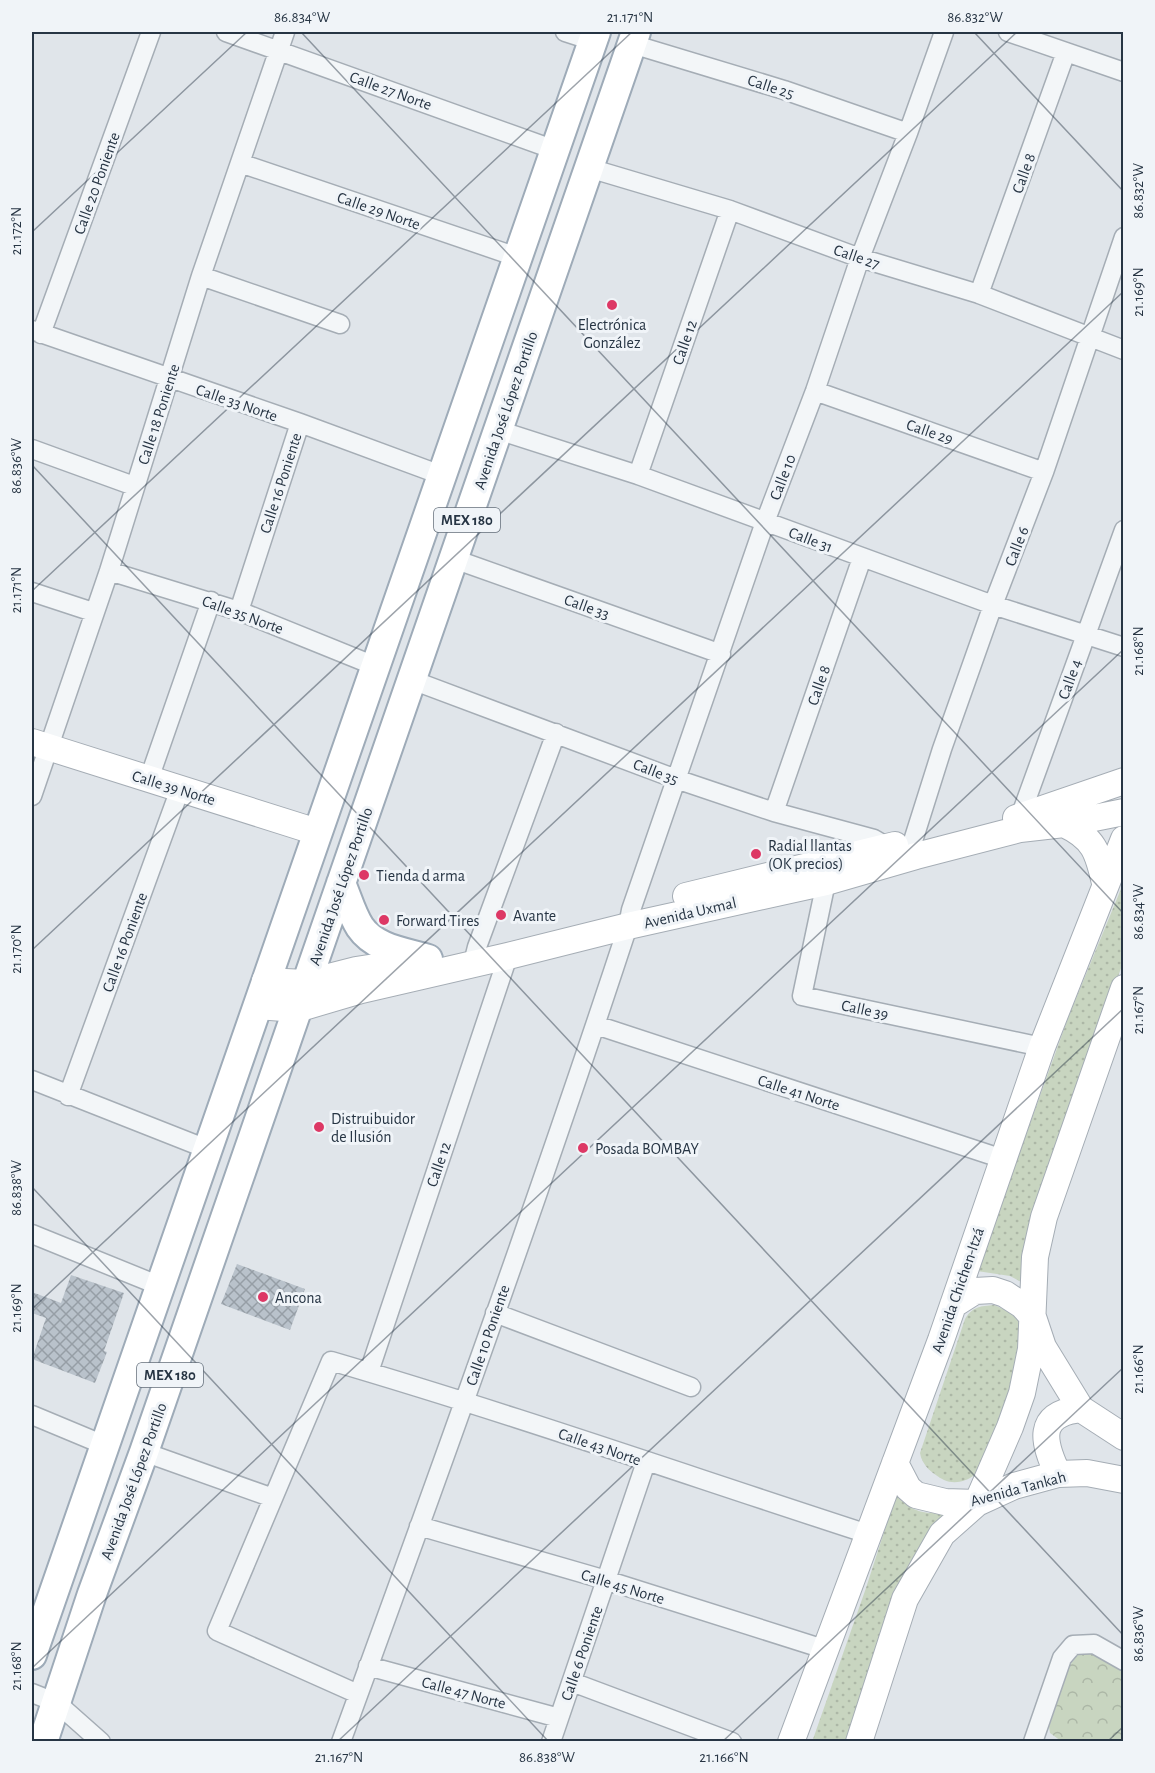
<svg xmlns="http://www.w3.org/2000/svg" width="1155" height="1773" font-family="'Alegreya Sans',sans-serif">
  <defs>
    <pattern id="grass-dots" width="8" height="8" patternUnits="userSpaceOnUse" patternTransform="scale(1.5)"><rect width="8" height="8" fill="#c8d5c0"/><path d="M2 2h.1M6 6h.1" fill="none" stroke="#acb7a6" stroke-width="1.8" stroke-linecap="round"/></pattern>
    <pattern id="park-crowns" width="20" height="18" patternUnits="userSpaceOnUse" patternTransform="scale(1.5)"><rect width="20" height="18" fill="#c8d5c0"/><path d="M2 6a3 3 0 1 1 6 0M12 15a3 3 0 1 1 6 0" fill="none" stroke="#acb7a6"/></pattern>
    <pattern id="building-cross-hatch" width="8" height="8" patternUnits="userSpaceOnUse" patternTransform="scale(1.5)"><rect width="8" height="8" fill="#b9c2cb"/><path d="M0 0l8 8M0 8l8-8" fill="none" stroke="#969ea6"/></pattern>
  </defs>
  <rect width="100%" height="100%" fill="#e0e5ea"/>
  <path fill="url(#grass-dots)" d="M1123,884V963L1098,1030L1025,1284L1010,1276L977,1271L1068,1018Z
    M994,1305C1006,1310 1016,1314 1022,1326C1018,1347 1017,1370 1012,1391C1006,1414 991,1452 977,1472C970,1481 955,1485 944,1480C933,1474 922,1466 920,1453L965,1319C972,1307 980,1306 994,1305Z
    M896,1495C913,1513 924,1514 948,1513L849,1741L812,1742L866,1588Z"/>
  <path fill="url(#park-crowns)" d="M1079,1653H1096L1123,1669V1741H1061L1050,1733L1049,1727L1070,1665Z"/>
  <path fill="url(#building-cross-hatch)" d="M237,1264L305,1289L290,1330L221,1304Z
    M71,1275L124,1293L104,1351L107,1352L95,1383L32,1359L46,1318L32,1313V1292L61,1303Z"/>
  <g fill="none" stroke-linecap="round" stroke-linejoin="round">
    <g stroke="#a5adb5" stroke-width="21">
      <path id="street" d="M226,32L555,150
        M565,32L593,41
        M1008,32L1124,72
        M632,44L784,90L908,133
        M240,163L517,257
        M589,168L730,210L860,258L979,294L1124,350
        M201,276L340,324
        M979,294L1066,52
        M32,330L300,423L441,475
        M41,334L151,32
        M815,391L1044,472
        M498,430L638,475L993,605L1124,647
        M32,449L134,486
        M638,475L730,210
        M454,559L721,654
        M109,571L239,611L375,666
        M32,592L93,612
        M239,611L300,423
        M412,680L676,779L774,812L874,839L886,846L887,853
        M149,779L211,601
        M32,796L109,571L201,276L285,32
        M774,812L862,558
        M1020,825V817L1124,530
        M916,856L913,841L942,749L993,605L1044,472L1124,237
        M826,882L802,996L1042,1047
        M473,963L477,947L556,733
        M596,1025L1003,1159
        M32,1080L207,1149
        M68,1096L180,789
        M32,1234L160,1286
        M495,1313L691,1387
        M369,1372L508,956
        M32,1415L104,1445
        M144,1452L273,1498
        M419,1526L606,1580L827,1650
        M368,1666L559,1718
        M572,1682L732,1742
        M32,1693L57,1703L101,1742
        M358,1694L217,1631L331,1361C512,1414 689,1476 868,1534
        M341,1742C440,1471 538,1200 628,926L631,910L765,522L815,391L860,258L908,133L944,32
        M551,1742L646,1462
        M1033,1742L1062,1658L1073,1645L1094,1644L1124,1661"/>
    </g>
    <g stroke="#a5adb5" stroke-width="28">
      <path id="secondary" d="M32,742L317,832
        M1016,818L1124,781
        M1064,824C1094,838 1098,852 1105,883
        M686,896L895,845
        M265,981L305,983L356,970L414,961
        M257,1006L297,1009L361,990L508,956L628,926L826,882L916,856L1020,829L1064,824L1124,812
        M953,1305L975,1291L993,1290L1005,1294L1022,1305L1033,1317L1043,1347L1081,1409L1124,1437
        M895,1463L908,1488L916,1495L945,1502L977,1503L1014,1486L1058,1474L1087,1473L1124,1480
        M1058,1474C1043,1443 1035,1414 1081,1409
        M791,1742L941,1340L1042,1047L1124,839
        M859,1742L905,1599L942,1534L977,1503L1010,1427L1022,1393L1031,1349L1035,1257L1044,1217L1124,988"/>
    </g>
    <g stroke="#9eabb8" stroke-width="32">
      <path id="primary" d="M341,883C347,897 352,915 360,927C375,949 405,952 428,959
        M32,1655L596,32
        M43,1742L92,1594L144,1452L636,32"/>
    </g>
    <use href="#street" stroke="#f3f6f8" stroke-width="18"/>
    <use href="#secondary" stroke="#fff" stroke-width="26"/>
    <use href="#primary" stroke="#fff" stroke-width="28"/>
  </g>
  <path fill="none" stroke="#273544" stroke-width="1.5" stroke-opacity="0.45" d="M301,32L1124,914M974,32L1124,192M32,232L247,32M32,465L1124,1636M32,591L632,32M32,950L1017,32M32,1187L549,1742M32,1309L1124,291M32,1668L1124,649M337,1742L1124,1008M722,1742L1124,1367M1107,1742L1124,1726"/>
  <g fill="#dd3865" stroke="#f0f4f8" stroke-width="2">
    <circle cx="612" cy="305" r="6"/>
    <circle cx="756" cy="854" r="6"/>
    <circle cx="364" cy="875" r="6"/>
    <circle cx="501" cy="915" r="6"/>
    <circle cx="384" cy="920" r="6"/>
    <circle cx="319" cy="1127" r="6"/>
    <circle cx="583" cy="1148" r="6"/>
    <circle cx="263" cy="1297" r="6"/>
  </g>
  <g text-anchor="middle" stroke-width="6" stroke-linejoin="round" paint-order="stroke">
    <g fill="#f0f4f8" stroke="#636e7a" stroke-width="1.5">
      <rect x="434" y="508" width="66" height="24" rx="4.5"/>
      <rect x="137" y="1363" width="66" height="24" rx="4.5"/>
    </g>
    <g font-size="15" font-weight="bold" fill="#273544">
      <text x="467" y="525">MEX 180</text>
      <text x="170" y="1380">MEX 180</text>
    </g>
    <g font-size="16" fill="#273544" stroke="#f0f4f8">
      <text transform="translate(771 86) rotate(18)" y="6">Calle 25</text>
      <text transform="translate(391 90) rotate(20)" y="6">Calle 27 Norte</text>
      <text transform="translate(1023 173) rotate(-70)" y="6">Calle 8</text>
      <text transform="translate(96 183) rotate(-70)" y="6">Calle 20 Poniente</text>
      <text transform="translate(379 210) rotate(19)" y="6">Calle 29 Norte</text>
      <text transform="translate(857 256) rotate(19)" y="6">Calle 27</text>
      <text transform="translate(684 342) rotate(-71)" y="6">Calle 12</text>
      <text transform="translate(237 402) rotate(19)" y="6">Calle 33 Norte</text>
      <text transform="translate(505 410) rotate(-71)" y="6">Avenida José López Portillo</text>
      <text transform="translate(158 414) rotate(-72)" y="6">Calle 18 Poniente</text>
      <text transform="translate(930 431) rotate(19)" y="6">Calle 29</text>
      <text transform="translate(782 477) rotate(-69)" y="6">Calle 10</text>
      <text transform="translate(280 483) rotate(-72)" y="6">Calle 16 Poniente</text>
      <text transform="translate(811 539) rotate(21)" y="6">Calle 31</text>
      <text transform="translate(1016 546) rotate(-69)" y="6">Calle 6</text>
      <text transform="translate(587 606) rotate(20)" y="6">Calle 33</text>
      <text transform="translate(243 614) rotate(20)" y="6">Calle 35 Norte</text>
      <text transform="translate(1069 679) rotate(-70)" y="6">Calle 4</text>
      <text transform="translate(818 685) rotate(-71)" y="6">Calle 8</text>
      <text transform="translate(656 771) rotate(21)" y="6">Calle 35</text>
      <text transform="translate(174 787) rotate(17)" y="6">Calle 39 Norte</text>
      <text transform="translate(340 886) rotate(-71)" y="6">Avenida José López Portillo</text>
      <text transform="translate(690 912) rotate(-13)" y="6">Avenida Uxmal</text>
      <text transform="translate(124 942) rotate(-70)" y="6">Calle 16 Poniente</text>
      <text transform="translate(865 1009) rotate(12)" y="6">Calle 39</text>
      <text transform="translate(799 1092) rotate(18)" y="6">Calle 41 Norte</text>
      <text transform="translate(438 1164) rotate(-71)" y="6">Calle 12</text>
      <text transform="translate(957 1290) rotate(-71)" y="6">Avenida Chichen-Itzá</text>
      <text transform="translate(487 1335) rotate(-71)" y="6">Calle 10 Poniente</text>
      <text transform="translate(600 1446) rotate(19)" y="6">Calle 43 Norte</text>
      <text transform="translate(133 1481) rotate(-70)" y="6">Avenida José López Portillo</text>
      <text transform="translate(1018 1488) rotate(-15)" y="6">Avenida Tankah</text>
      <text transform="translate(623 1586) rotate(17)" y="6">Calle 45 Norte</text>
      <text transform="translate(581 1653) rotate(-71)" y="6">Calle 6 Poniente</text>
      <text transform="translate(464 1692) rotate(15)" y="6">Calle 47 Norte</text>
    </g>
    <g font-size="16" fill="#273544" stroke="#f0f4f8" text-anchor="start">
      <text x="612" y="330" text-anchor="middle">Electrónica<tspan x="612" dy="18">González</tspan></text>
      <text x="768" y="851">Radial llantas<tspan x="768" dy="18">(OK precios)</tspan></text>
      <text x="376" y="881">Tienda d arma</text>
      <text x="513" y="921">Avante</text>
      <text x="396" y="926">Forward Tires</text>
      <text x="331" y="1124">Distruibuidor<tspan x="331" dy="18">de Ilusión</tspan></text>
      <text x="595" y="1154">Posada BOMBAY</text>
      <text x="275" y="1303">Ancona</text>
    </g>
  </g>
  <rect width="1155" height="1773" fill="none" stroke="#f0f4f8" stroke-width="66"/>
  <rect x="33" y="33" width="1089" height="1707" fill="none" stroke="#273544" stroke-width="2"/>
  <g font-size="15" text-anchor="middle" fill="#273544">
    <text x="302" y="22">86.834°W</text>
    <text x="630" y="22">21.171°N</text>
    <text x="975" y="22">86.832°W</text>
    <text transform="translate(1138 191) rotate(-90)" y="5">86.832°W</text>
    <text transform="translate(16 231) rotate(-90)" y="5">21.172°N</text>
    <text transform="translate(1138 292) rotate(-90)" y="5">21.169°N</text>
    <text transform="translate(16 466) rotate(-90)" y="5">86.836°W</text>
    <text transform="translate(16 590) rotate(-90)" y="5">21.171°N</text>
    <text transform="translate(1138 651) rotate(-90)" y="5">21.168°N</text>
    <text transform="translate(1138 912) rotate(-90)" y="5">86.834°W</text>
    <text transform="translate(16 949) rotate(-90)" y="5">21.170°N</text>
    <text transform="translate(1138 1010) rotate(-90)" y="5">21.167°N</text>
    <text transform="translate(16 1188) rotate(-90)" y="5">86.838°W</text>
    <text transform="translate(16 1308) rotate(-90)" y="5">21.169°N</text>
    <text transform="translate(1138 1369) rotate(-90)" y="5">21.166°N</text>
    <text transform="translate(1138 1634) rotate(-90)" y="5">86.836°W</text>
    <text transform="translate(16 1666) rotate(-90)" y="5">21.168°N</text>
    <text x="339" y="1762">21.167°N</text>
    <text x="547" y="1762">86.838°W</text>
    <text x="724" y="1762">21.166°N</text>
  </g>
</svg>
